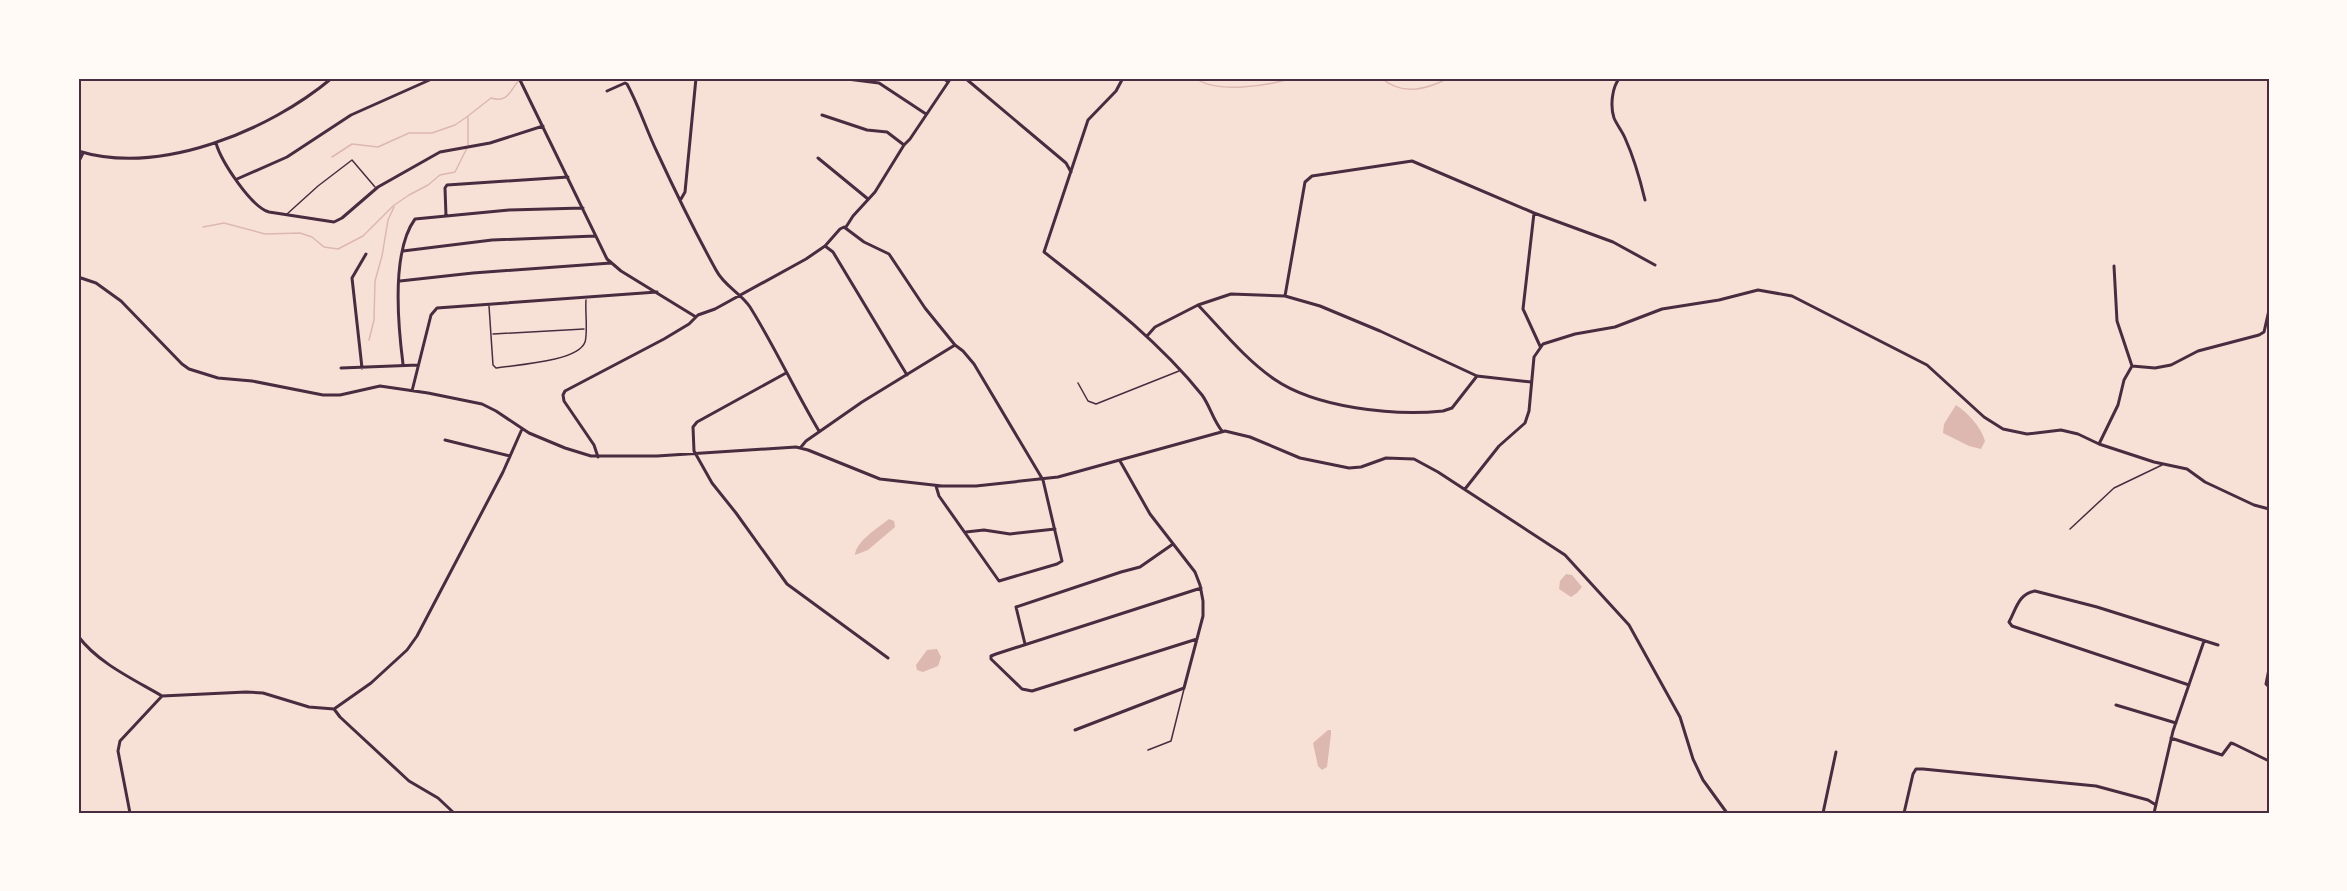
<svg xmlns="http://www.w3.org/2000/svg" width="2347" height="891" font-family="Lato,sans-serif">
  <rect width="100%" height="100%" fill="#f7e1d7"/>
  <path fill="#dcb8b0" d="M1956,405C1968,413 1981,427 1985,441L1981,449L1969,446L1943,433L1944,424Z
    M889,519L894,521L895,527L868,550L855,555C856,541 878,528 889,519Z
    M1566,574L1572,575L1582,587L1577,593L1571,597L1559,589L1560,581Z
    M937,649L941,657L938,666L923,672L917,670L916,665L927,650Z
    M1328,730H1331V734L1327,767L1322,770L1318,766L1313,743Z"/>
  <g fill="none" stroke-linecap="round" stroke-linejoin="round">
    <path stroke="#dcb8b0" stroke-width="1.5" d="M1195,78C1216,94 1268,86 1292,78
      M1381,78C1403,96 1425,90 1449,78
      M468,145V116L491,98C511,104 510,86 522,78
      M332,157L352,144L378,147L409,133H432L455,125L468,116
      M203,227L224,223L265,234L300,233L312,237L324,247L338,249L363,236L393,206L409,195L428,185L440,175L455,172L467,148
      M369,340L374,320L375,281L382,256L388,220L394,207"/>
    <path stroke="#4a2c40" stroke-width="1.5" d="M941,78L947,82
      M287,214L318,186L352,160L375,187
      M489,306L493,365L496,368C513,365 578,362 585,342C588,333 585,310 586,300
      M493,334L584,329
      M1078,383L1088,401L1096,404L1179,371
      M2070,529L2114,488L2162,465
      M1148,750L1171,741L1184,689"/>
    <path stroke="#4a2c40" stroke-width="3" d="M519,78L607,259L621,271L696,317
      M839,78L879,83L926,114
      M965,78L1066,163L1071,172
      M1123,78L1116,91L1088,120L1044,252C1100,296 1157,339 1202,395C1210,406 1213,420 1222,431
      M1620,78C1612,86 1610,106 1614,118C1617,125 1622,131 1625,138C1634,158 1640,179 1645,200
      M607,91L625,83L627,84C639,106 646,129 657,152C675,191 695,232 716,270C724,286 741,293 750,307C775,347 795,391 819,431
      M822,115L867,130L887,132L904,145
      M216,143C221,161 251,207 269,212L334,222L342,218L378,187L440,152L490,143L543,126
      M78,151C160,176 269,131 332,78
      M818,158L868,199
      M78,163L83,153
      M237,179L287,157L351,115L434,78
      M681,199L685,192L696,78
      M1534,213L1523,309L1540,346
      M446,216L445,188L447,185L568,177
      M846,227L853,216L875,192L904,145L910,139L951,78
      M825,246L833,252L907,375
      M403,251L492,240L595,236
      M78,277L96,283L121,301L182,364L189,369L218,378L252,381L323,395H340L380,386L428,393L482,404L496,411L529,433L565,448L591,456H657L796,447L808,450L880,479L942,486H976L1058,477L1225,431L1250,437L1300,458L1349,468L1361,467L1386,458L1414,459L1438,472L1565,555L1629,625L1680,717L1693,759L1703,780L1727,813
      M400,281L473,273L611,263
      M1285,296L1305,182L1312,176L1412,161L1534,213L1613,242L1655,265
      M1198,305C1222,330 1245,359 1274,379C1316,408 1393,416 1443,411L1452,408L1477,376
      M1147,336L1155,327L1198,305L1231,294L1285,296L1320,306L1380,331L1477,376L1531,382
      M403,364C398,325 391,252 415,219L509,210L583,208
      M2132,366L2155,368L2171,365L2198,351L2259,335L2264,332L2269,310
      M341,368L418,365
      M362,368L352,278L366,254
      M786,373L697,422L693,427L694,451L712,483L736,513L787,584L888,658
      M412,391L431,315L437,308L657,292
      M445,440L510,456
      M2099,444L2118,405L2124,380L2132,366L2117,321L2114,266
      M801,447L806,441L862,402L955,345
      M598,457L594,445L564,401L563,395L565,391L664,339L689,324L698,315L715,309L806,259L825,246L840,229L844,227L864,242L889,254L925,308L955,345L963,351L974,364L1043,480L1062,561L1057,564L999,581L939,496L936,486
      M1465,489L1499,446L1525,423L1529,411L1534,357L1543,344L1575,334L1615,327L1662,309L1719,300L1758,290L1792,296L1927,365L1984,417L2003,429L2027,434L2061,430L2078,434L2099,444L2154,462L2187,469L2205,482L2254,505L2269,509
      M966,532L984,530L1010,534L1055,529
      M78,636C98,663 133,679 162,696
      M1197,639L1032,691L1022,689L991,659V656L996,654L1201,588
      M1025,644L1016,607L1121,572L1140,567L1173,544
      M2269,669L2266,684L2269,687
      M2189,685L2012,626L2009,622C2016,609 2019,593 2035,591L2097,607L2218,645
      M2116,705L2176,723
      M334,709L340,717L409,781L438,798L454,813
      M1075,730L1184,688L1203,616V601L1200,585L1195,572L1150,514L1120,461
      M2171,738L2222,755L2231,743L2234,744L2269,761
      M130,813L118,751L120,741L162,696L246,692L263,693L309,707L334,709L371,683L407,650L417,636L503,472L522,429
      M1823,813L1836,752
      M1904,813L1913,774L1916,769H1923L2096,786L2148,800L2156,805
      M2154,813L2173,731L2204,641"/>
  </g>
  <rect width="2347" height="891" fill="none" stroke="#fffaf5" stroke-width="159"/>
  <rect x="80" y="80" width="2188" height="732" fill="none" stroke="#4a2c40" stroke-width="2"/>
</svg>
